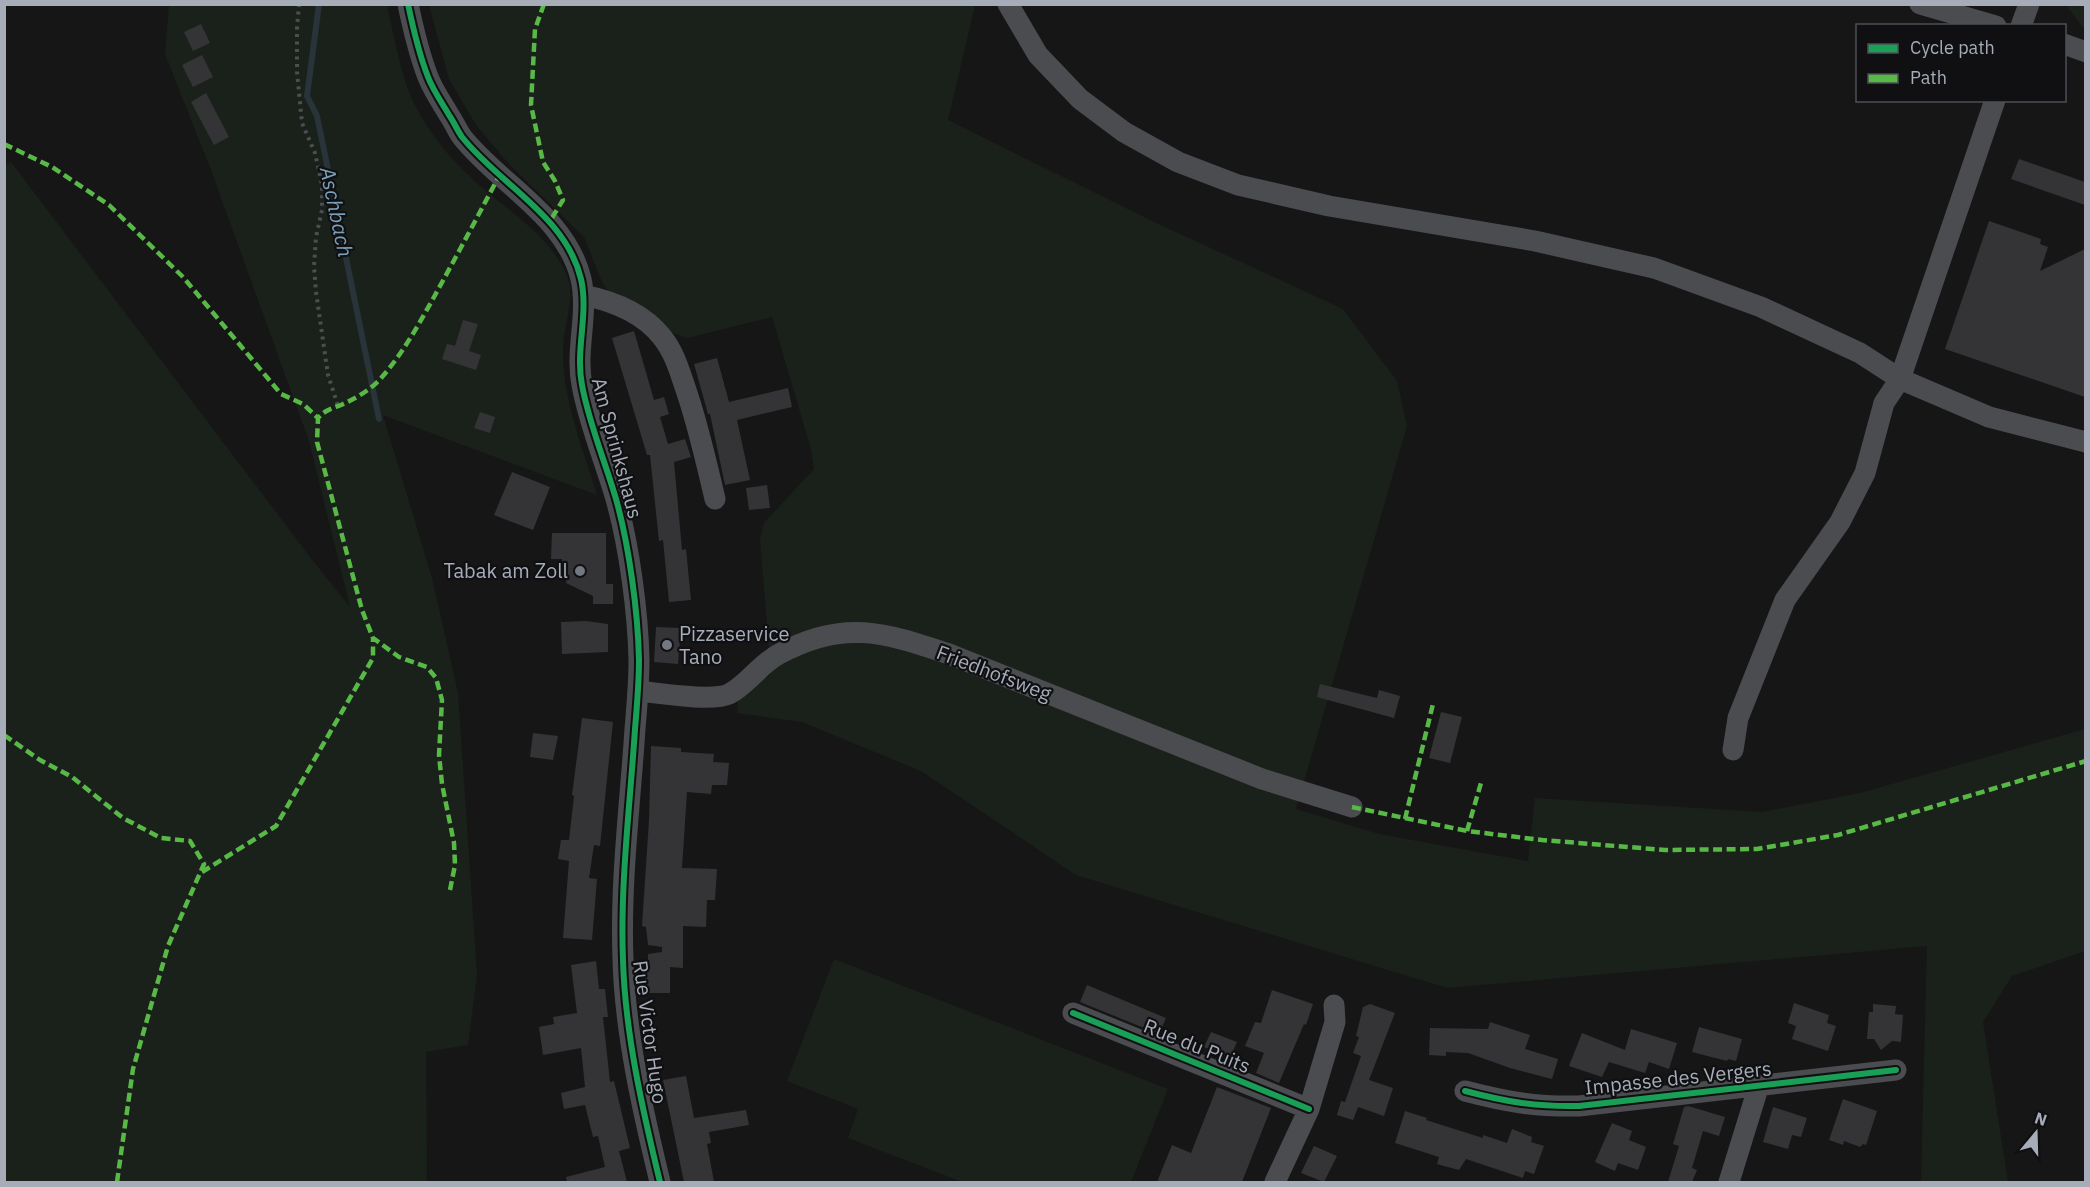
<svg xmlns="http://www.w3.org/2000/svg" width="2090" height="1187" font-family="'IBM Plex Sans',sans-serif">
  <rect width="100%" height="100%" fill="#161617"/>
  <path fill="#1a211a" d="M169,5H387C394,35 399,68 411,97C427,132 455,165 484,189C515,216 547,234 566,273C577,296 563,325 563,349C562,399 583,448 597,495L383,415L432,578L458,693L477,975L468,1045L426,1052L427,1182H5V166L11,162L310,557L350,607L309,441L211,170L165,54Z
    M429,5H975L948,120L1152,221L1343,309L1397,381L1407,426L1296,809L1379,834L1528,861L1535,798L1762,812L1860,793L2085,729V951L2012,976L1983,1022L2008,1182H1921L1927,946L1447,988L1076,875L921,771L802,722L737,713L738,697L771,674L760,539L764,523L814,469L811,449L772,317L687,338L668,331L608,291L602,282L584,237L508,163L476,125L449,79Z
    M2066,5H2085V29H2084Z
    M834,959L1168,1089L1131,1182H962L848,1138L858,1109L787,1081Z"/>
  <g fill="none" stroke-linecap="round" stroke-linejoin="round">
    <path stroke="#28333a" stroke-width="6" d="M319,4L307,96L317,116L379,419"/>
  </g>
  <path fill="#343436" d="M201,24L210,43L193,51L184,32Z
    M202,55L213,77L193,87L182,65Z
    M206,93L229,137L214,145L191,102Z
    M2019,159L2085,182V205L2011,179Z
    M1989,221L2041,239L2040,244L2048,247L2040,271L2085,249V397L1945,349Z
    M463,320L478,324L469,351L481,355L476,370L442,359L447,344L455,346Z
    M634,331L654,400L664,397L669,414L660,417L668,444L685,439L691,457L674,462L682,550L686,549L691,600L669,602L663,540L659,541L650,455H647L612,338Z
    M717,358L729,402L788,388L792,407L737,420L750,480L725,485L710,414H708L694,364Z
    M480,412L495,417L490,433L474,428Z
    M512,472L550,487L533,530L494,515Z
    M767,485L770,508L749,510L746,488Z
    M552,533H606V584H613V604H593V596L566,583L567,564L562,563V559H551Z
    M586,621L608,624V652L562,654L561,622Z
    M656,627L681,628L678,664L654,662Z
    M1320,684L1377,698L1379,690L1400,696L1394,718L1317,697Z
    M1441,712L1462,717L1450,763L1429,758Z
    M582,718L613,722L600,846L594,845L589,878L597,879L592,940L563,938L569,861L558,859L561,840H569L574,796L572,795Z
    M533,733L558,736L553,760L530,757Z
    M651,746L681,748V752L714,754L713,762L729,763L727,785H712L711,794L687,792L682,868L717,869L715,900H707L706,927L683,926V968L670,967V993H645V968H648V954L662,952V947L648,945L646,927L642,926L649,820Z
    M596,961L599,989H605L608,1017H603L610,1082L614,1081L630,1148L619,1151L627,1182H567L566,1177L605,1167L598,1136L593,1137L585,1105L564,1109L561,1093L585,1087L581,1048L543,1055L539,1027L554,1024L553,1017L577,1013L571,965Z
    M1087,985L1166,1018L1159,1034L1080,1002Z
    M1272,990L1313,1004L1306,1025L1304,1024L1279,1083L1256,1073L1264,1053L1245,1046L1255,1022L1261,1023Z
    M1794,1003L1829,1015L1827,1023L1836,1026L1828,1051L1792,1039L1796,1026L1788,1023Z
    M1370,1004L1395,1013L1369,1080L1393,1088L1384,1116L1358,1107L1353,1120L1337,1115L1341,1101L1345,1102L1361,1056L1353,1053L1359,1037L1356,1036L1363,1007Z
    M1873,1004L1896,1006L1895,1014L1903,1015L1901,1042L1892,1041L1881,1050L1874,1039H1867L1869,1012H1873Z
    M1490,1022L1530,1035L1525,1049L1558,1059L1552,1079L1510,1068L1468,1053L1446,1052V1056L1429,1055L1430,1028L1488,1029Z
    M1699,1027L1742,1039L1736,1061L1728,1059L1727,1061L1692,1052Z
    M1631,1029L1677,1043L1669,1069L1649,1062L1645,1073L1609,1062L1602,1077L1569,1066L1582,1033L1625,1050Z
    M1211,1032L1237,1042L1230,1058L1204,1047Z
    M686,1076L694,1118L746,1110L749,1125L709,1132L711,1143L707,1144L714,1182H684L663,1080Z
    M1217,1087L1271,1108L1242,1182H1157L1172,1145L1191,1153Z
    M1843,1099L1877,1111L1866,1145L1863,1144L1860,1147L1844,1141L1843,1145L1829,1140Z
    M1688,1106L1725,1117L1719,1136L1703,1131L1692,1168L1697,1170L1692,1182H1668L1679,1146L1673,1144L1684,1107Z
    M1773,1107L1807,1118L1801,1137L1792,1135L1788,1149L1763,1142Z
    M1405,1111L1427,1118L1426,1120L1483,1138V1135L1507,1143L1512,1129L1532,1137L1531,1142L1544,1146L1534,1174L1525,1171L1523,1178L1466,1159L1459,1170L1437,1164L1439,1157L1395,1143Z
    M1612,1123L1632,1131L1629,1140L1646,1147L1638,1170L1618,1163L1615,1171L1595,1162Z
    M1314,1146L1337,1156L1324,1182L1301,1173Z"/>
  <g fill="none" stroke-linecap="round" stroke-linejoin="round">
    <path stroke="#4c4e51" stroke-width="4" stroke-dasharray="3 4.5" stroke-linecap="butt" d="M299,4L297,28V72L302,123L315,153L322,185V210L316,237L314,266L316,292L328,375L338,406"/>
    <path stroke="#4a4c50" stroke-width="21" d="M408,4C413,28 419,54 428,77C433,90 442,103 449,115C454,122 457,130 462,137C500,185 566,216 581,279C589,314 575,350 582,385C589,424 605,461 616,499C629,545 638,612 639,660C639,683 637,706 635,729C630,806 620,883 623,960C625,1033 643,1112 660,1182
      M1008,4L1038,55L1080,99L1124,132L1178,162L1238,185L1329,206L1535,241L1654,268L1761,307L1860,353L1900,379L1995,100
      M1920,4L1996,26
      M2021,26L2029,4
      M2064,44L2086,52
      M583,295C613,301 643,313 662,337C674,352 679,369 685,387C698,424 706,461 715,499
      M638,691C658,693 712,702 729,694C747,685 760,664 779,654C843,619 884,632 949,654L1262,779L1352,807
      M1733,750L1738,718L1785,600L1840,522L1865,473L1884,403L1900,379L1989,417L2086,442
      M1073,1013L1309,1109
      M1465,1091C1507,1102 1536,1107 1579,1106L1896,1070
      M1275,1182L1309,1109L1335,1022L1334,1005
      M1729,1182L1759,1085"/>
    <path stroke="#58b947" stroke-width="4.5" stroke-dasharray="9 4.5" stroke-linecap="butt" d="M544,4L535,29L531,105L543,162L555,181L563,200L550,221
      M4,144L52,167L109,205L183,277L281,394L303,404L318,418
      M4,735L40,760L72,777L123,818L161,838L190,841L204,864L168,946L133,1069L117,1182
      M1352,807L1467,831L1542,840L1665,850L1757,849L1838,835L2086,761
      M1405,819L1433,704
      M1467,831L1481,783
      M202,872L276,826L373,658V638
      M450,890L455,865L454,843L442,784L439,755L442,700L436,678L427,667L399,657L373,638L362,610L317,442L318,418C325,410 331,409 341,405C356,398 371,390 382,377C403,353 419,324 434,297C456,257 478,216 499,176"/>
    <g stroke="#101013" stroke-width="10">
      <path id="cycleway" d="M408,4C413,28 419,54 428,77C433,90 442,103 449,115C454,122 457,130 462,137C500,185 566,216 581,279C589,314 575,350 582,385C589,424 605,461 616,499C629,545 638,612 639,660C639,683 637,706 635,729C630,806 620,883 623,960C625,1033 643,1112 660,1182
        M1073,1013L1309,1109
        M1465,1091C1507,1102 1536,1107 1579,1106L1896,1070"/>
    </g>
    <use href="#cycleway" stroke="#1a9f57" stroke-width="6"/>
  </g>
  <g fill="#747880" stroke="#101013" stroke-width="2">
    <circle cx="580" cy="571" r="6"/>
    <circle cx="667" cy="645" r="6"/>
  </g>
  <g text-anchor="middle" stroke-width="4.5" stroke-linejoin="round" paint-order="stroke">
    <g font-size="20" fill="#a6adb9" stroke="#101013">
      <text transform="translate(617 448) rotate(75)" y="7">Am Sprinkshaus</text>
      <text transform="translate(994 673) rotate(21)" y="7">Friedhofsweg</text>
      <text transform="translate(650 1032) rotate(82)" y="7">Rue Victor Hugo</text>
      <text transform="translate(1197 1046) rotate(22)" y="7">Rue du Puits</text>
      <text transform="translate(1678 1078) rotate(-6)" y="7">Impasse des Vergers</text>
    </g>
    <g font-size="20" fill="#a6adb9" stroke="#101013" text-anchor="end">
      <text x="568" y="578">Tabak am Zoll</text>
      <text x="679" y="641" text-anchor="start">Pizzaservice<tspan x="679" dy="23">Tano</tspan></text>
    </g>
    <g font-size="21" font-style="italic" fill="#79a0b8" stroke="#101013">
      <text transform="translate(336 212) rotate(78)" y="7">Aschbach</text>
    </g>
  </g>
  <rect width="2090" height="1187" fill="none" stroke="#a6adb9" stroke-width="12"/>
  <rect x="1856" y="24" width="210" height="78" fill="#101013" stroke="#4c4f55" stroke-width="1.5"/>
  <rect x="1868" y="44" width="30" height="9" fill="#1a9f57" stroke="#4c4f55" stroke-width="1.5"/>
  <text x="1910" y="54" font-size="18" fill="#a6adb9">Cycle path</text>
  <rect x="1868" y="74" width="30" height="9" fill="#58b947" stroke="#4c4f55" stroke-width="1.5"/>
  <text x="1910" y="84" font-size="18" fill="#a6adb9">Path</text>
  <g transform="translate(2036 1133) rotate(19)" stroke="#101013" stroke-width="4.5" paint-order="stroke">
  <path d="M0-4.5L10 22L0 15L-10 22Z" fill="#a6adb9"/>
  <text y="-9" font-size="16" font-weight="bold" text-anchor="middle" fill="#a6adb9">N</text>
  </g>
</svg>
